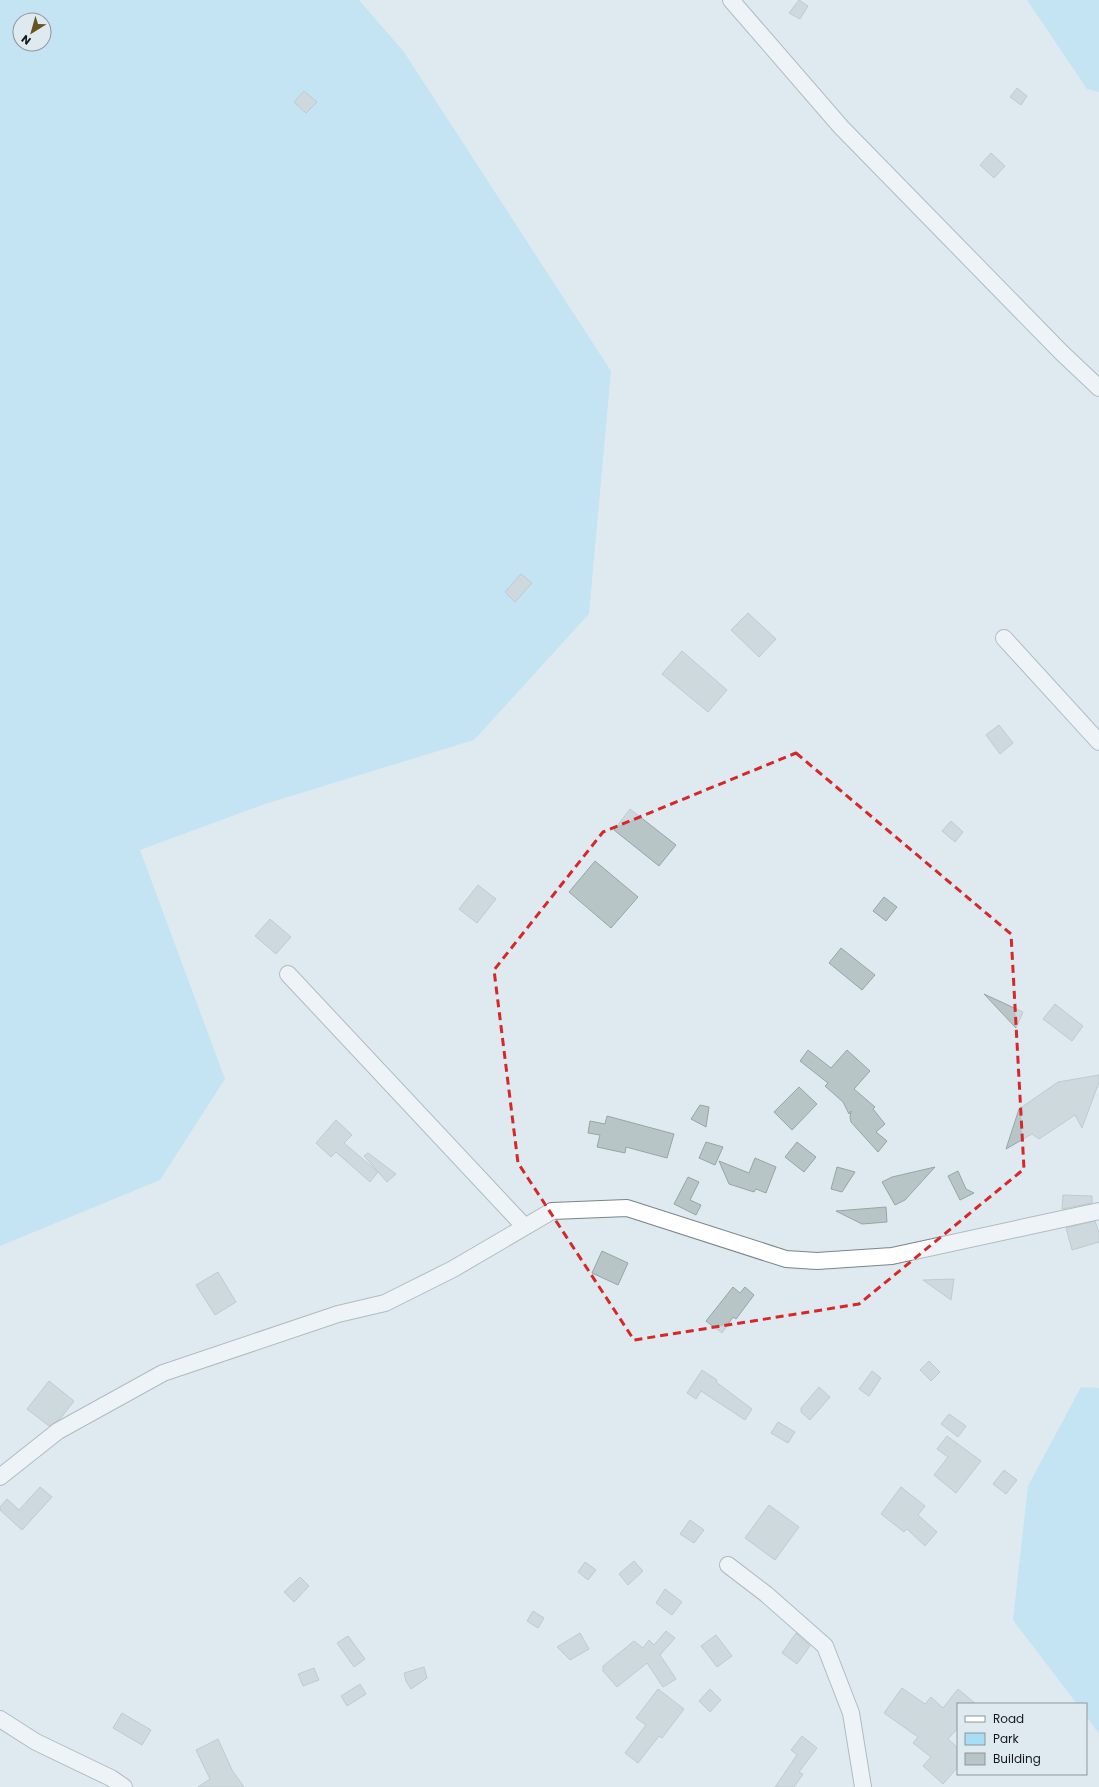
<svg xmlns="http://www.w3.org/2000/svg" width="1099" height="1787" font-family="Poppins,sans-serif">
  <rect width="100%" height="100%" fill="#deeaf0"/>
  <path fill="#a7ddf7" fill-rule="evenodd" d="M0,0H359L404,52L611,371L589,614L474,740L265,804L140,850L225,1079L160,1180L0,1246ZM20,20H44V44H20Z
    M1027,0H1099V92L1087,89Z
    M1081,1387L1099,1388V1734L1086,1716V1704H1077L1013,1620L1028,1486Z"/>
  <path fill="#b8c5c6" stroke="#98a5a6" d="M799,0L808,6L800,19L789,13Z
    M1017,88L1027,96L1021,105L1010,97Z
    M304,91L317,102L306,113L294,102Z
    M991,153L1005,166L994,178L980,165Z
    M521,574L532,583L515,602L505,592Z
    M748,613L776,639L759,657L731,630Z
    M682,651L727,690L708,712L662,674Z
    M999,725L1013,743L1000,754L986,735Z
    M630,809L676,845L659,866L614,830Z
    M951,821L963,832L955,842L942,831Z
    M595,861L638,897L611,928L569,892Z
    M478,885L496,899L477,923L459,909Z
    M884,897L897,907L886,921L873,911Z
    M270,919L291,937L276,954L255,936Z
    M841,948L875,975L862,990L829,963Z
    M984,994L1023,1012L1016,1028Z
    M1055,1004L1083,1026L1072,1041L1043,1019Z
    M808,1050L831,1068L847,1050L870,1071L854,1089L875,1107L873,1109L885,1124L876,1132L887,1141L878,1152L851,1122L850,1117L851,1111L849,1114L843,1102L825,1086L828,1083L800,1061Z
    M1099,1075V1082L1082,1128L1075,1115L1039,1139L1032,1134L1006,1149L1019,1109L1058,1082Z
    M799,1087L817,1104L792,1130L774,1112Z
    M700,1105L709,1107L706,1127L691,1119Z
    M607,1116L674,1134L667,1158L626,1147L625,1153L597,1147L600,1135L588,1133L590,1121L605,1124Z
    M336,1120L352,1135L344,1143L378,1172L370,1182L336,1152L331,1157L316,1143Z
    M706,1142L723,1147L715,1165L699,1158Z
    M797,1142L816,1157L804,1172L785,1157Z
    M368,1153L396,1174L387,1182L364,1156Z
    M755,1158L776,1167L766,1193L756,1189L754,1192L729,1184L719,1161L749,1173Z
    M837,1167L855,1172L842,1192L831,1189Z
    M935,1167L905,1200L895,1205L882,1182L892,1177Z
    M958,1171L966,1189L974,1193L960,1200L948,1176Z
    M688,1177L699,1182L690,1200L701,1205L696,1215L674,1204Z
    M1063,1195L1092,1196V1203L1062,1209Z
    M886,1207L887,1222L862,1224L836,1211Z
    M1095,1221L1099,1233V1242L1072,1250L1066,1228Z
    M602,1251L628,1263L618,1285L592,1273Z
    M218,1272L236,1302L215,1315L196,1285Z
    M954,1279L951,1300L923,1280Z
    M733,1287L740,1293L745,1287L754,1295L736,1319L733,1317L722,1333L706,1321Z
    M929,1361L940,1372L931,1381L920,1370Z
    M702,1370L717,1380L716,1382L752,1409L745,1420L701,1391L696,1399L687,1393Z
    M872,1371L881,1378L869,1396L859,1389Z
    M49,1381L74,1401L60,1419L49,1426L27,1409Z
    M819,1387L830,1397L810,1420L801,1412V1408Z
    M949,1414L966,1426L958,1437L941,1424Z
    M778,1422L795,1432L788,1443L771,1433Z
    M947,1436L981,1461L956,1493L934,1475L948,1457L937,1449Z
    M1004,1470L1017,1480L1006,1494L993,1484Z
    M40,1487L52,1497L22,1530L0,1510V1507L7,1499L19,1510Z
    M901,1487L925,1506L918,1515L937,1532L925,1546L907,1529L904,1532L881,1514Z
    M769,1505L799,1527L775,1560L745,1538Z
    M690,1520L704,1530L694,1543L680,1534Z
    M634,1561L643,1571L628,1585L619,1574Z
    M585,1562L596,1570L588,1580L578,1572Z
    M300,1577L309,1586L294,1602L284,1592Z
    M665,1589L682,1602L672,1615L656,1603Z
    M533,1611L544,1618L538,1628L527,1621Z
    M666,1631L675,1638L660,1655L676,1679L663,1687L647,1663L617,1687L603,1671V1666L634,1641L643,1648L649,1640L654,1645Z
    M580,1633L589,1649L570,1660L557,1647Z
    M796,1633L810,1646L797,1664L782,1653Z
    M716,1635L732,1656L717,1667L701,1646Z
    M348,1636L365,1659L354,1667L337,1643Z
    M424,1667L427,1678L411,1689L406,1681L404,1673Z
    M314,1668L319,1680L303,1686L298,1674Z
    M360,1684L366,1694L347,1706L341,1696Z
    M902,1688L925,1704L931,1697L943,1708L958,1689L976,1704H958V1728L948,1739L958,1748V1767L943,1784L923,1766L931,1757L913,1743L918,1737L884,1713Z
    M658,1689L684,1709L662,1738L659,1736L638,1763L625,1753L646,1725L636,1718Z
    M710,1689L721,1700L710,1712L699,1701Z
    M122,1713L151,1730L142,1745L113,1728Z
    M802,1736L817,1748L799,1772L803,1774L794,1787H775L797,1755L791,1750Z
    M218,1739L232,1770L244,1787H198L210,1779L196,1750Z"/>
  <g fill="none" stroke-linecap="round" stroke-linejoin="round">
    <g stroke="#7a8489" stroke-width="18">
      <path id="minor" d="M731,0L841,127L1062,353L1099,388
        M1004,638L1099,742
        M288,974L525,1227
        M0,1477L58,1431L163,1373L338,1314L385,1303L453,1269L552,1211L627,1208L786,1259L817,1261L892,1256L1099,1211
        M728,1565L766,1594L825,1646L851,1713L863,1787
        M0,1719L36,1742L111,1778L124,1787"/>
    </g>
    <use href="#minor" stroke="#fff" stroke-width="16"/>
  </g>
  <path d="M0 0H1099V1787H0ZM796,753L1011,934L1024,1169L859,1304L634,1340L518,1163L494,970L603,832Z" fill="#deeaf0" fill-opacity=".55" fill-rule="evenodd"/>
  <path fill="none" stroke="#d62828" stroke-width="3" stroke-dasharray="8 5" stroke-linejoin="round" d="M796,753L1011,934L1024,1169L859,1304L634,1340L518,1163L494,970L603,832Z"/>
  <rect x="957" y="1703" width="130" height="72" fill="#deeaf0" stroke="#8d969a"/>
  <rect x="965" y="1716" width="20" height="6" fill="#ffffff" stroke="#8d969a"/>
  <text x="993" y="1723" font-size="12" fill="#14181a">Road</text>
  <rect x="965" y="1733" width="20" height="12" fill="#a7ddf7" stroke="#8d969a"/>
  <text x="993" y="1743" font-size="12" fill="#14181a">Park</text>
  <rect x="965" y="1753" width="20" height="12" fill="#b8c5c6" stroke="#8d969a"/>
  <text x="993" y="1763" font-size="12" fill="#14181a">Building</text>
  <g transform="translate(32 32) rotate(217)"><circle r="19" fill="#deeaf0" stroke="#8d969a"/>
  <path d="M0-3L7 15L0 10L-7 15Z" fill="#675422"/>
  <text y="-6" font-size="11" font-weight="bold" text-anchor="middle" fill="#14181a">N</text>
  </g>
</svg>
